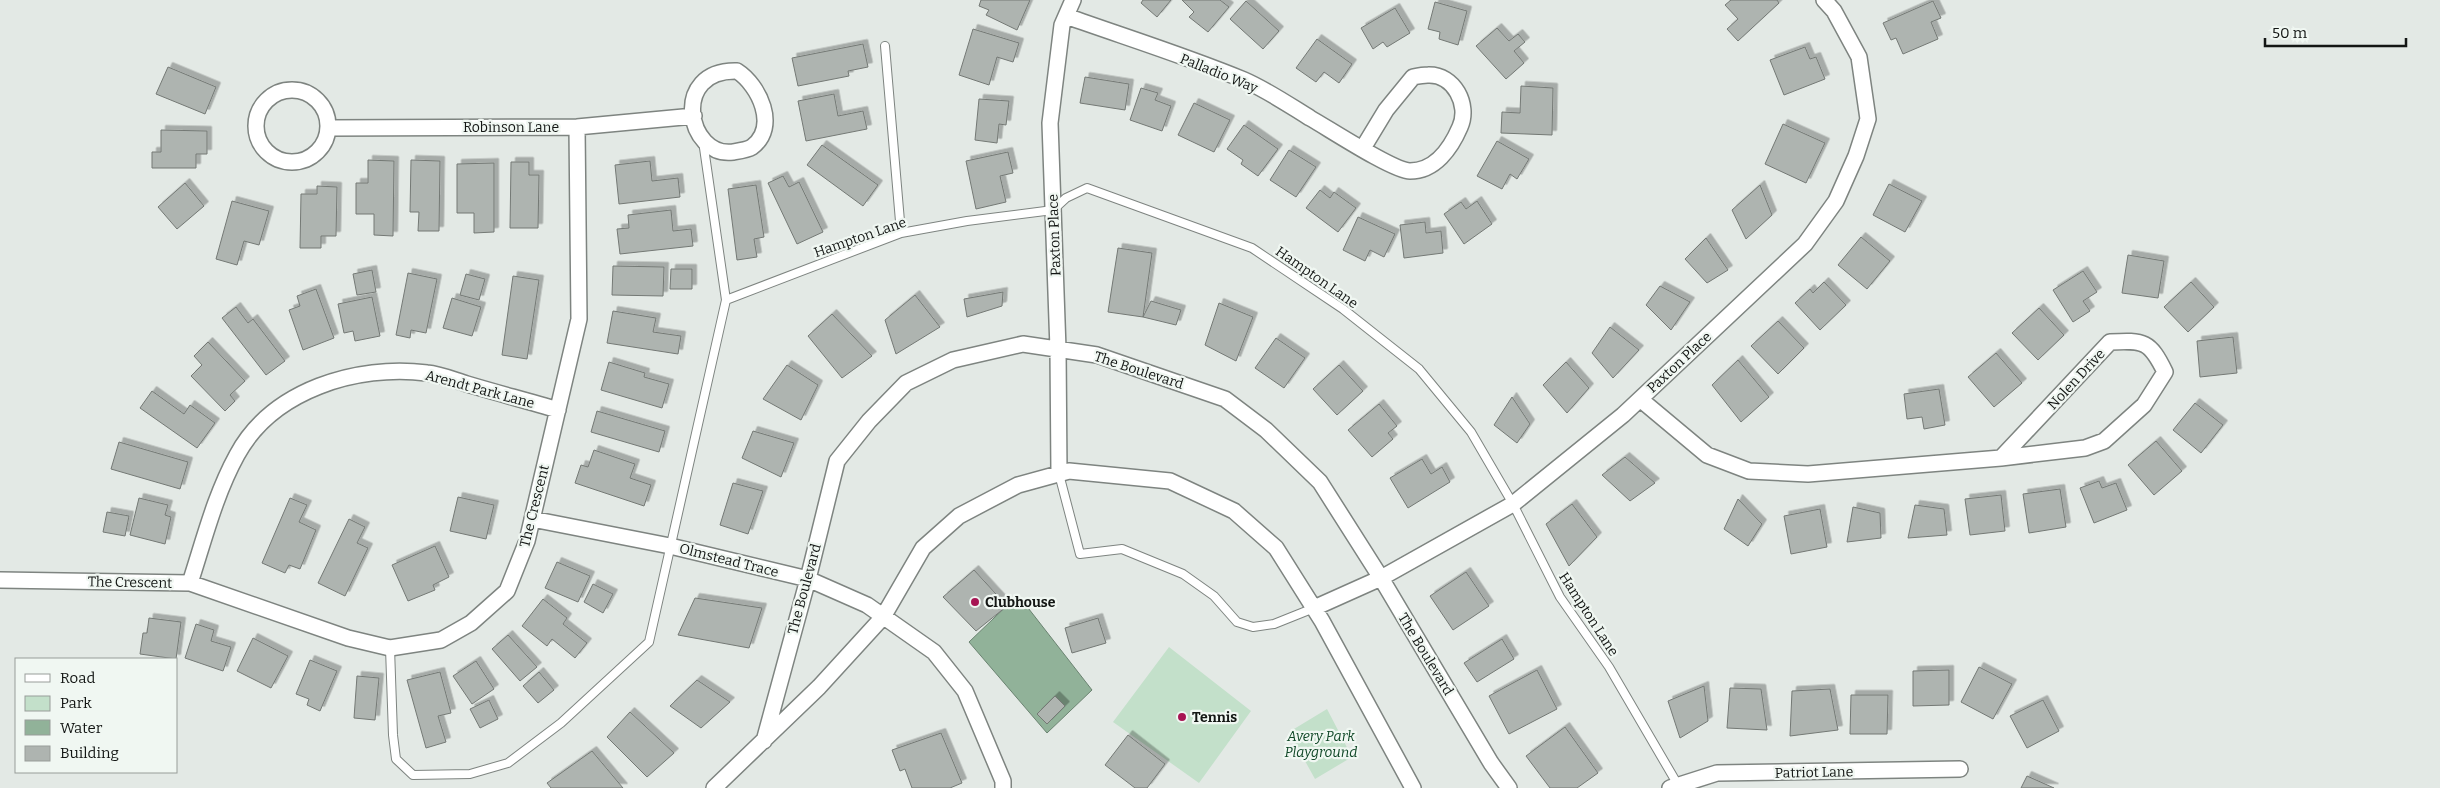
<svg xmlns="http://www.w3.org/2000/svg" width="2440" height="788" font-family="Bitter,serif">
  <defs>
    <filter id="shadow"><feDropShadow dx="4.5" dy="-4.5" stdDeviation="0" flood-color="#0004"/></filter>
  </defs>
  <rect width="100%" height="100%" fill="#e3e9e5"/>
  <path fill="#c3e0ca" d="M1169,647L1251,711L1199,783L1113,722Z
    M1327,709L1352,757L1315,779L1289,732Z"/>
  <path fill="#91b299" stroke="#6b8371" d="M1018,595L1092,690L1047,733L969,642Z"/>
  <path fill="#aeb4b0" stroke="#747975" filter="url(#shadow)" d="M981,0H1030L1017,30L986,15L989,10L979,6Z
    M1143,0H1171L1157,17L1141,3Z
    M1182,0H1220L1229,7L1208,32L1189,17L1194,12Z
    M1731,0H1777L1779,3L1738,41L1727,29L1738,19L1725,5Z
    M1246,1L1279,31L1263,49L1230,19Z
    M1933,1L1941,18L1931,22L1938,39L1903,54L1896,38L1891,40L1883,23Z
    M1435,2L1467,11L1458,45L1439,39L1440,32L1428,29Z
    M1395,8L1410,33L1387,47L1383,42L1373,49L1361,28Z
    M1497,28L1509,41L1518,34L1525,42L1514,51L1524,63L1506,79L1476,46Z
    M973,29L1019,43L1013,62L997,57L989,85L959,75Z
    M1317,39L1352,64L1339,83L1324,72L1316,82L1296,68Z
    M863,44L868,67L848,71L849,76L798,86L792,58Z
    M1805,47L1810,59L1816,57L1825,79L1784,95L1770,60Z
    M168,67L216,87L205,114L156,94Z
    M1085,77L1129,84L1125,110L1080,103Z
    M1521,86L1553,88L1552,135L1501,133L1502,112L1520,113Z
    M1141,88L1158,93L1155,100L1171,106L1162,131L1130,120Z
    M834,94L838,116L863,111L867,129L806,141L798,101Z
    M979,99L1009,101L1006,125L999,124L997,143L975,140Z
    M1194,103L1230,120L1214,152L1178,135Z
    M1783,124L1825,143L1806,183L1765,164Z
    M1244,125L1278,149L1258,176L1241,164L1243,160L1227,149Z
    M161,130L207,131V154H196V168H152V152H161Z
    M1497,141L1529,159L1517,179L1510,174L1502,189L1477,176Z
    M822,145L878,185L863,206L807,165Z
    M1289,150L1316,167L1296,197L1270,180Z
    M1008,152L1013,173L1000,176L1006,202L976,209L966,161Z
    M368,160L394,161L393,236L374,235V214H356V183H368Z
    M411,160L440,161L439,231H418L419,212H410Z
    M650,161L652,181L678,178L680,197L619,204L615,165Z
    M511,162H529V175H539L538,228H510Z
    M494,163V232L474,233V213H457V164Z
    M783,176L789,187L799,182L823,232L797,244L768,183Z
    M185,183L204,206L177,229L158,207Z
    M1889,184L1922,201L1905,232L1873,215Z
    M756,185L764,237L754,239L757,257L737,260L728,189Z
    M1760,185L1772,215L1746,239L1732,210Z
    M317,186L337,187L336,236H321V248H300L301,194H317Z
    M1320,190L1330,198L1334,192L1356,208L1338,232L1306,208Z
    M232,201L269,211L259,245L244,241L237,265L216,259Z
    M1477,201L1492,224L1464,244L1444,214L1461,202L1466,209Z
    M671,210L673,231L691,229L693,246L620,254L617,229L629,228L628,215Z
    M1358,217L1395,234L1384,257L1370,250L1365,261L1343,250Z
    M1425,222L1426,233L1441,231L1443,253L1404,258L1400,225Z
    M1861,237L1890,261L1867,289L1838,265Z
    M1706,238L1728,270L1707,283L1685,259Z
    M1118,248L1152,253L1143,317L1108,312Z
    M2128,255L2164,261L2158,298L2122,293Z
    M613,266L664,267L663,296L612,295Z
    M671,269H692V289H670Z
    M372,270L376,292L357,295L353,274Z
    M2083,271L2097,292L2083,301L2090,311L2073,322L2053,290Z
    M408,273L437,279L426,333L411,330L410,338L396,335Z
    M466,274L485,279L479,300L460,295Z
    M513,276L539,280L527,359L502,355Z
    M1824,282L1846,305L1820,330L1795,303L1810,289L1813,293Z
    M2191,282L2214,307L2188,332L2164,307Z
    M1660,286L1690,302L1671,330L1646,305Z
    M316,289L334,338L303,350L289,310L300,306L297,296Z
    M1003,292L1002,306L967,317L964,299Z
    M915,295L940,327L896,354L885,320Z
    M372,297L380,336L355,341L353,331L344,333L338,304Z
    M452,298L481,307L472,336L443,328Z
    M1151,301L1181,310L1176,325L1143,317Z
    M1219,303L1253,317L1236,361L1205,345Z
    M236,307L248,323L253,319L285,361L266,375L222,318Z
    M2039,308L2064,335L2038,360L2012,333Z
    M613,311L656,318L653,332L681,336L678,354L607,343Z
    M832,314L872,356L842,378L808,336Z
    M1778,321L1804,348L1778,374L1751,346Z
    M1610,327L1639,350L1613,378L1592,353Z
    M2233,337L2237,373L2200,377L2197,341Z
    M1276,338L1305,358L1284,388L1255,368Z
    M208,342L245,381L230,395L235,401L225,411L191,376L202,365L194,356Z
    M1996,353L2022,383L1994,407L1968,377Z
    M1738,360L1769,397L1741,422L1712,385Z
    M609,362L645,373L644,377L669,384L662,408L601,390Z
    M1566,362L1589,388L1567,413L1543,385Z
    M787,365L818,385L801,420L763,399Z
    M1339,365L1363,391L1337,415L1313,389Z
    M1939,389L1945,425L1924,429L1922,417L1907,419L1904,394Z
    M152,391L184,414L190,405L215,423L197,448L140,408Z
    M1512,397L1530,424L1517,443L1494,425Z
    M2195,403L2223,425L2201,453L2173,430Z
    M1379,404L1397,426L1388,433L1393,439L1372,457L1348,430Z
    M597,411L665,431L659,452L591,432Z
    M753,431L794,443L781,477L742,458Z
    M2156,441L2182,471L2154,495L2128,465Z
    M119,442L188,462L180,489L111,469Z
    M594,450L635,464L630,478L651,485L644,506L575,483L581,465L588,467Z
    M1625,457L1655,483L1630,501L1602,475Z
    M1422,459L1431,474L1442,467L1450,482L1408,508L1390,478Z
    M2099,481L2102,488L2116,483L2127,510L2094,523L2080,488Z
    M733,483L763,491L748,534L720,525Z
    M2060,489L2066,527L2029,533L2023,494Z
    M2001,495L2005,531L1970,535L1965,499Z
    M458,497L494,505L486,539L450,531Z
    M139,498L168,505L165,515L171,517L165,544L130,535Z
    M290,498L307,505L299,522L316,530L300,569L289,565L285,573L262,563Z
    M1738,499L1762,524L1748,546L1724,529Z
    M1572,504L1597,537L1569,566L1546,524Z
    M1915,505L1944,509L1947,535L1908,538Z
    M1853,507L1880,513L1881,538L1847,542Z
    M1820,509L1827,547L1791,554L1784,516Z
    M107,512L129,516L125,536L103,532Z
    M349,519L365,527L357,543L368,548L345,596L318,583Z
    M435,546L449,577L433,585L435,590L408,601L392,565Z
    M557,562L590,576L578,602L545,588Z
    M974,570L1007,606L976,631L943,597Z
    M1466,572L1489,606L1453,630L1430,596Z
    M593,584L613,594L603,613L584,602Z
    M695,598L762,608L749,648L678,635Z
    M543,599L567,618L563,624L587,643L575,658L552,639L547,646L522,626Z
    M149,618L181,622L176,659L140,654L143,633H147Z
    M1098,618L1106,643L1072,653L1065,628Z
    M196,624L214,630L211,641L231,647L223,671L185,658Z
    M508,635L537,667L520,681L492,649Z
    M253,638L288,656L271,688L237,671Z
    M1502,639L1514,659L1477,682L1464,663Z
    M310,660L337,671L320,711L307,705L309,699L296,694Z
    M476,661L494,689L472,704L453,676Z
    M1979,667L2012,684L1993,719L1961,702Z
    M1537,670L1557,709L1509,734L1489,696Z
    M1949,670V705L1913,706V671Z
    M440,672L451,713L438,716L446,742L426,748L407,680Z
    M539,672L554,690L538,703L523,686Z
    M357,676L379,678L375,720L354,718Z
    M697,680L730,702L701,728L670,706Z
    M1704,686L1708,721L1680,738L1668,701Z
    M1730,688L1761,689L1767,730L1727,728Z
    M1830,689L1838,730L1790,736L1792,691Z
    M1851,695H1888L1887,734H1850Z
    M1055,696L1065,706L1047,724L1037,714Z
    M489,700L498,719L480,728L470,709Z
    M2043,700L2059,731L2027,748L2010,716Z
    M630,712L674,753L647,777L607,737Z
    M1565,727L1598,773L1577,788H1550L1526,756Z
    M941,733L962,783L950,788H912L905,769L900,771L892,750Z
    M1128,735L1165,764L1147,788H1135L1105,765Z
    M592,751L623,788H551L547,783Z
    M2027,776L2054,788H2021Z"/>
  <g fill="none" stroke-linecap="round" stroke-linejoin="round">
    <g stroke="#7e8480" stroke-width="10">
      <path id="service" d="M885,46L901,233
        M726,300L901,233L967,221L1053,210L1066,198L1087,188L1252,248L1343,309L1419,369L1471,432L1513,504L1560,597L1609,667L1678,785
        M1059,474L1080,554L1122,549L1183,574L1214,596L1237,622L1253,627L1274,624L1314,608
        M390,648L393,735L396,759L413,775L470,774L508,763L561,723L649,642L726,300L703,141"/>
    </g>
    <g stroke="#7e8480" stroke-width="18">
      <path id="minor" d="M1066,16C1125,37 1186,56 1244,80C1267,90 1289,105 1310,118C1328,128 1393,171 1410,171C1435,171 1451,148 1460,127C1470,105 1454,74 1428,75C1423,75 1418,76 1413,77L1386,110L1363,148
        M737,71C759,85 779,127 752,147C747,150 739,151 733,152C687,158 670,69 737,71Z
        M256 126a36 36 0 1 1 72 0a36 36 0 1 1-72 0Z
        M328,128L577,127L694,116
        M1640,399L1707,455L1749,471L1808,474L2001,458L2085,448L2104,441L2144,405L2165,372C2150,341 2144,340 2110,342L2001,458
        M1059,474L1058,349L1050,123L1062,25L1073,0
        M532,519L670,546L808,579L867,605L934,652L965,691L1003,781V788
        M0,580L190,583L348,638L390,648L441,640L471,623L507,591L527,541L579,319L577,127
        M190,583C204,540 215,495 237,455C272,390 357,364 427,373C440,374 454,380 467,384C497,393 528,401 558,410
        M1314,608L1381,578L1513,504L1623,415L1805,244L1836,201L1856,156L1868,119L1859,57L1834,11L1824,0
        M764,741L808,579L837,461L869,421L906,383L953,360L1023,344L1097,355L1225,399L1266,430L1320,482L1381,578L1491,763L1509,788
        M714,788L819,687L883,617L923,548L959,516L1018,485L1069,471L1170,481L1234,511L1276,548L1322,621L1413,788
        M1670,788L1717,773L1960,769"/>
    </g>
    <use href="#service" stroke="#fff" stroke-width="8"/>
    <use href="#minor" stroke="#fff" stroke-width="15"/>
  </g>
  <g fill="#a71553" stroke="#f0f7f2" stroke-width="2">
    <circle cx="975" cy="602" r="5"/>
    <circle cx="1182" cy="717" r="5"/>
  </g>
  <g text-anchor="middle" stroke-width="4.5" stroke-linejoin="round" paint-order="stroke">
    <g font-size="14" fill="#131614" stroke="#f0f7f2">
      <text transform="translate(1219 73) rotate(22)" y="5">Palladio Way</text>
      <text x="511" y="132">Robinson Lane</text>
      <text transform="translate(1054 235) rotate(-92)" y="5">Paxton Place</text>
      <text transform="translate(860 237) rotate(-19)" y="5">Hampton Lane</text>
      <text transform="translate(1317 277) rotate(35)" y="5">Hampton Lane</text>
      <text transform="translate(1679 362) rotate(-43)" y="5">Paxton Place</text>
      <text transform="translate(1139 370) rotate(18)" y="5">The Boulevard</text>
      <text transform="translate(2076 379) rotate(-47)" y="5">Nolen Drive</text>
      <text transform="translate(480 389) rotate(15)" y="5">Arendt Park Lane</text>
      <text transform="translate(534 506) rotate(-76)" y="5">The Crescent</text>
      <text transform="translate(729 560) rotate(14)" y="5">Olmstead Trace</text>
      <text transform="translate(130 582) rotate(1)" y="5">The Crescent</text>
      <text transform="translate(804 589) rotate(-75)" y="5">The Boulevard</text>
      <text transform="translate(1589 614) rotate(57)" y="5">Hampton Lane</text>
      <text transform="translate(1426 654) rotate(59)" y="5">The Boulevard</text>
      <text transform="translate(1814 772) rotate(-1)" y="5">Patriot Lane</text>
    </g>
    <g font-size="14" font-weight="bold" fill="#131614" stroke="#f0f7f2" text-anchor="start">
      <text x="985" y="607">Clubhouse</text>
      <text x="1192" y="722">Tennis</text>
    </g>
    <g font-size="14" font-style="italic" fill="#104827" stroke="#f0f7f2">
      <text x="1321" y="741">Avery Park<tspan x="1321" dy="16">Playground</tspan></text>
    </g>
  </g>
  <rect x="15" y="658" width="162" height="115" fill="#f0f7f2" stroke="#989d99"/>
  <rect x="25" y="674" width="25" height="8" fill="#ffffff" stroke="#989d99"/>
  <text x="60" y="683" font-size="15" fill="#131614">Road</text>
  <rect x="25" y="696" width="25" height="15" fill="#c3e0ca" stroke="#989d99"/>
  <text x="60" y="708" font-size="15" fill="#131614">Park</text>
  <rect x="25" y="720" width="25" height="15" fill="#91b299" stroke="#989d99"/>
  <text x="60" y="733" font-size="15" fill="#131614">Water</text>
  <rect x="25" y="746" width="25" height="15" fill="#aeb4b0" stroke="#989d99"/>
  <text x="60" y="758" font-size="15" fill="#131614">Building</text>
  <path d="M2265 38v8h141v-8" fill="none" stroke="#131614" stroke-width="2.5"/>
  <text x="2272" y="38" font-size="15" fill="#131614" stroke="#f0f7f2" stroke-width="4" paint-order="stroke">50 m</text>
</svg>
